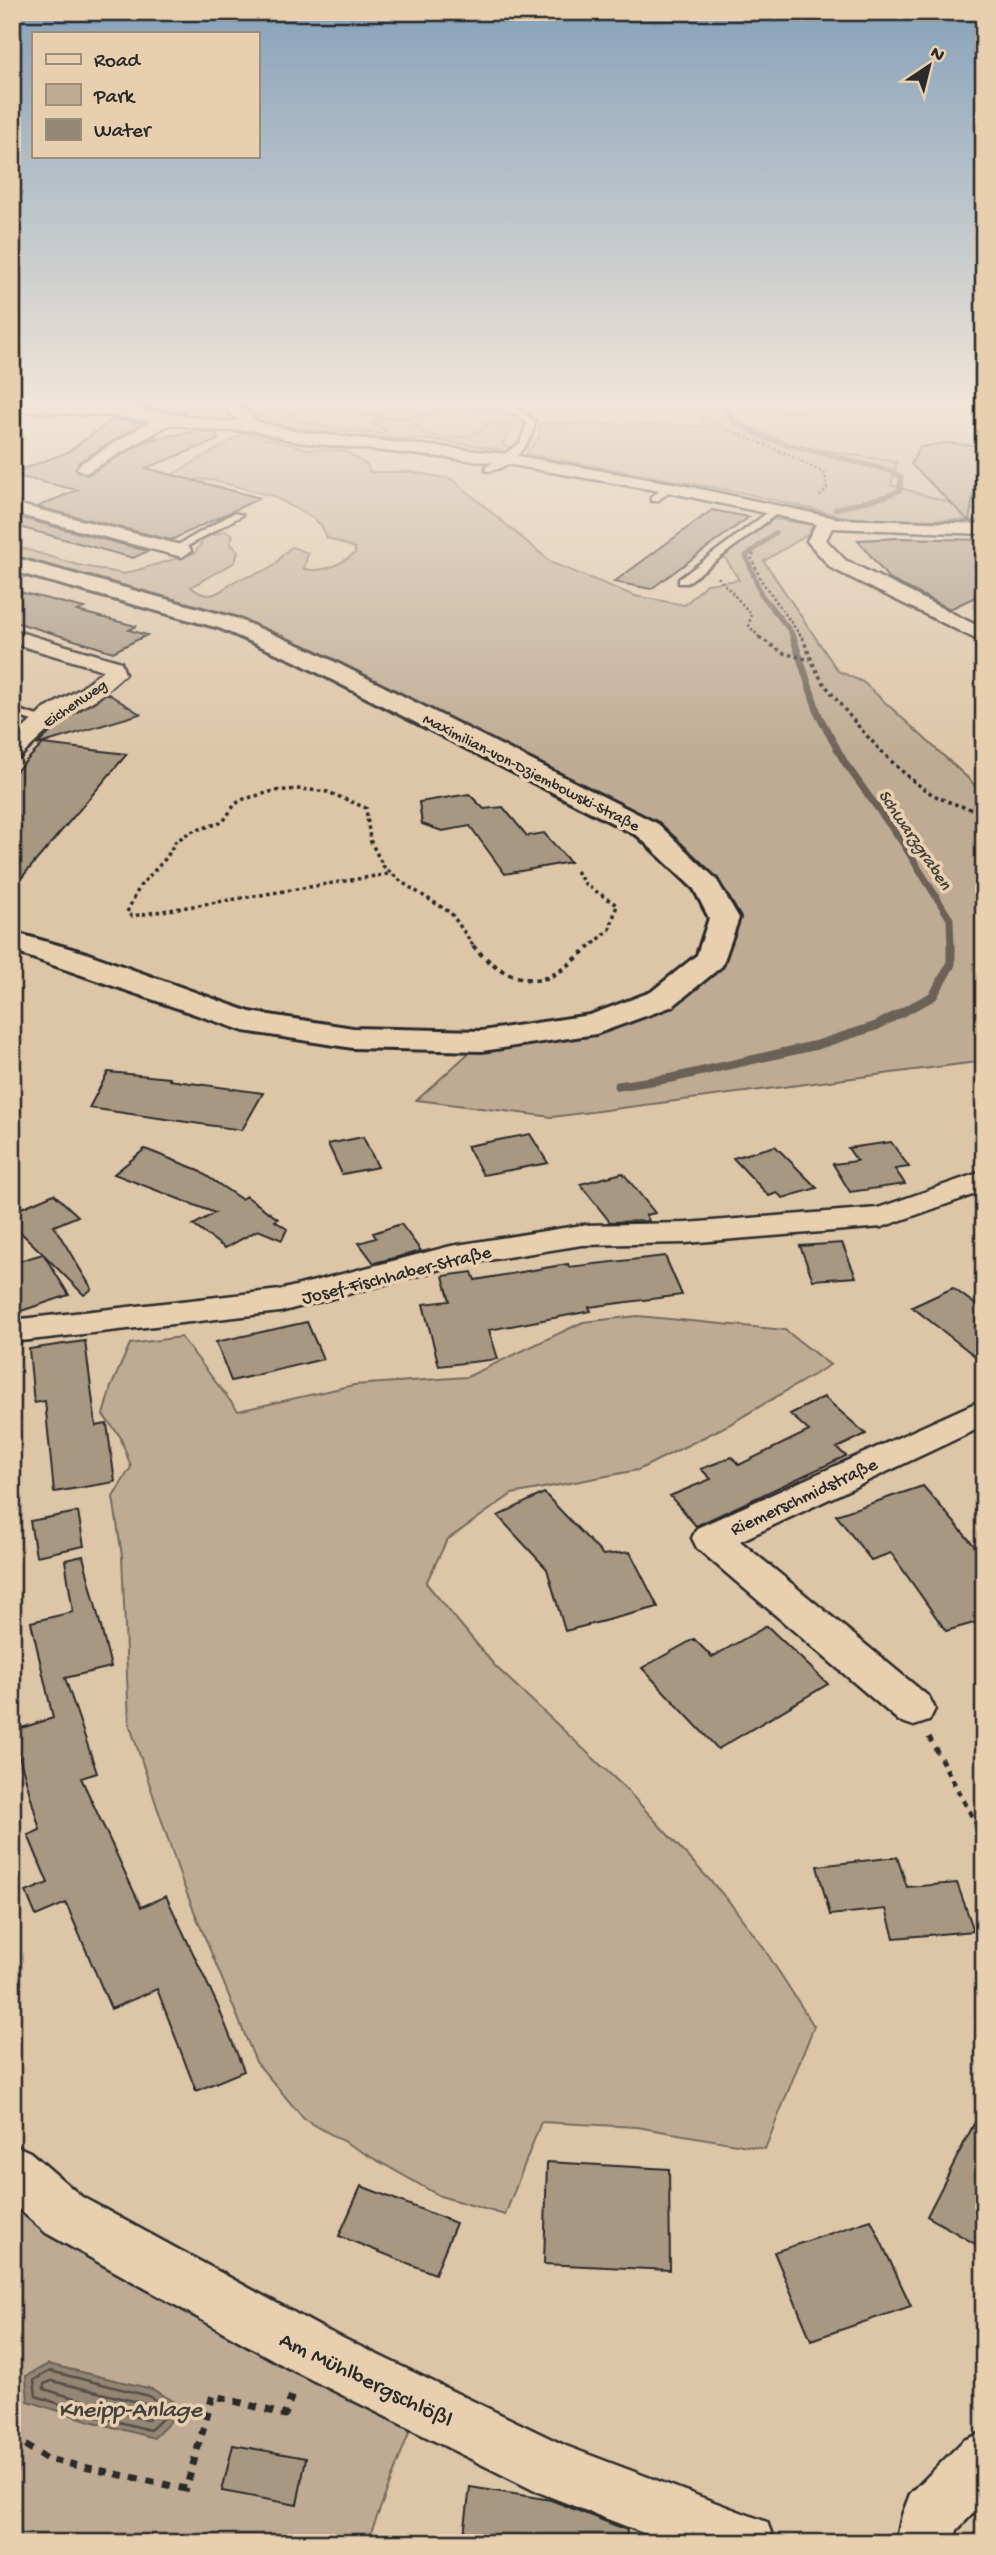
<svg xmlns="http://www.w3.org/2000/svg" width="996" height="2555" font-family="'Gochi Hand',sans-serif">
  <rect width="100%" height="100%" fill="#ddc5a8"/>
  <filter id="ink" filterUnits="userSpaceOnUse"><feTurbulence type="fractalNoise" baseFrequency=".0143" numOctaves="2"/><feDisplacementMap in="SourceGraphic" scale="14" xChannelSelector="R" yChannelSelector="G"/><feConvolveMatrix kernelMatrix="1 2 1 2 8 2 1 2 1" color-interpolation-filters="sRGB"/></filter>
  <g filter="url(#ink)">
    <path fill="#cdb89d" d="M260,401H512L533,409L539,415L542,430L499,425L459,438L423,432L416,423L383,435L365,434L296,420L293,414Z
      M541,401H675L678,417L541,416Z
      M725,401H984V513L891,485L897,462L791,445L736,421Z"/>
    <path fill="#bfab93" stroke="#756b5f" stroke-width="2" d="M239,401C257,401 286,403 296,420L347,431L383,434L385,430L373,424C384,414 408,416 418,425C423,430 418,430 425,433C446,441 479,439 489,421L513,428L502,444L510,448L506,451C485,448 463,443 442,441C384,436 283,442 239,401Z
      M694,401H725L736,421L791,445L897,462L891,485L984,513V520L854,519L739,492L526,454L539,437L540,423L705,426Z
      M745,401H961L966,406L752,412Z
      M244,433L308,449L345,451L367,465L370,472H411L452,479L552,563L635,596L685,605L706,584L739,580L724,556L774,519L813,525L814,531L764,561L838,671L863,682L971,781L984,798V1061L552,1117L417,1100L482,1041L596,1024L711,959L724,918L654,835L227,623L12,561V545L78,565L124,574L195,553L205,537L225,531L233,535L230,543L238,551L235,562L191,587C214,606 222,586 240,579C251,575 262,573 272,567C280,561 283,552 292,547L308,553L304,569C323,573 340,565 355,553V548L327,538L321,525L311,517L273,496L212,480L198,479L178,489L124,503Z
      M638,1316L785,1330L830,1365L730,1424L638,1470L512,1494L447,1540L426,1583L495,1666L625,1788L727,1899L761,1944L814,2026L765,2149L637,2127L541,2122L505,2215L440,2196L304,2119L256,2062L183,1884L129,1723L122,1556L113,1497L131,1467L120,1436L103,1415L111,1387L130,1344L181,1337L238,1411L354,1385L467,1377L583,1322Z
      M12,2169L420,2404L367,2543H12Z"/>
    <path fill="#948675" stroke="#6a6257" stroke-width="2" d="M48,2364L152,2389L173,2401L170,2422L154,2438L90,2421L28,2401L26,2376Z"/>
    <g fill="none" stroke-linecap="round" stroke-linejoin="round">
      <path stroke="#554f49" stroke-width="2.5" d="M50,2371L149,2396L165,2405L163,2418L150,2430L92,2415L36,2396L34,2380Z
        M52,2381L146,2404L155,2409V2414L147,2420L44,2389V2384Z"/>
      <path stroke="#6a6257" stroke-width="5" d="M718,401L736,424L770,440L891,471L901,477L900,490L887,496L835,509
        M775,533L746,556L761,594L791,632L793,639"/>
      <path stroke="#6a6257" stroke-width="7" d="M793,637L819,716L845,763L902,842L950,919L951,948"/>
      <path stroke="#6a6257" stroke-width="9" d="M618,1086L672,1078L817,1045L876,1026L933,996L951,964V946"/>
    </g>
    <path fill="#a89882" stroke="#2b2b2b" stroke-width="2" d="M137,401H195L182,413L131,406Z
      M113,419L143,423L79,462L76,470L87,475L157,435L152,439L199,431L216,433L218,440L146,468L260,498L171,540L37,507L77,490L12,475V473L68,452Z
      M947,443L984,446V486L974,491L969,521L911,464L920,447Z
      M712,510L749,517L651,589L614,582Z
      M14,516L148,551L133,558L12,525Z
      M899,538L984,540V593L950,609L889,579L858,540Z
      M12,590L84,608L77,611L136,626L129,630L147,635L113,652L12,621Z
      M107,693L140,714L37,745L61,722Z
      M43,744L127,754L12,889V775Z
      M469,794L484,809L503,807L527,836L544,833L570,862L505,874L470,826L442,831L422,824L419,802Z
      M108,1072L170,1078L169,1080L263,1093L242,1130L89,1108Z
      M530,1134L548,1163L483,1175L467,1146Z
      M363,1137L378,1167L342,1174L328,1144Z
      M891,1142L909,1167L895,1169L905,1184L850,1192L833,1164L857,1161L848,1148Z
      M775,1146L817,1188L783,1198L777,1193L769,1196L733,1158Z
      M145,1149L196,1169L241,1199L246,1196L278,1219L275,1221L287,1229L282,1240L258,1230L225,1248L193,1225L215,1213L114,1174Z
      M623,1173L655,1213L646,1215L649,1221L610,1222L580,1184Z
      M54,1194L78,1216L54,1226L92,1289L84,1295L44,1255L69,1295L21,1311L12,1296V1263L43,1254L12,1224V1212Z
      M401,1224L421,1251L374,1263L359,1243L376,1238L373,1233Z
      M842,1243L856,1277L813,1280L800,1246Z
      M665,1256L682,1295L589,1307L591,1311L489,1330L498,1359L439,1366L423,1304L450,1301L443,1276L472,1272L475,1280L568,1264L569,1267Z
      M953,1288L984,1311V1363L912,1307Z
      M307,1322L323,1359L231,1381L216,1342Z
      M85,1341L96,1426L107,1424L115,1482L54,1492L45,1401L34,1403L29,1349Z
      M824,1397L866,1434L837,1448L846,1456L696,1526L670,1496L711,1479L701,1469L732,1457L739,1465L809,1431L790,1414Z
      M923,1486L984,1557V1620L946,1631L891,1553L871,1560L836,1515Z
      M544,1493L603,1555L630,1552L658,1607L565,1631L547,1569L498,1516Z
      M78,1512L84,1546L36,1556L30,1521Z
      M83,1556L111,1667L65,1678L97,1773L81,1778L141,1907L166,1896L217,2004L244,2071L196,2091L157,1989L111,2009L66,1903L36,1916L26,1892L48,1883L28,1835L40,1830L12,1731L53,1718L31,1622L73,1612L65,1560Z
      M767,1626L828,1684L718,1749L642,1668L694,1639L712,1657Z
      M897,1857L907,1887L957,1883L974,1931L894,1938L886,1909L830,1915L817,1866Z
      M984,2104V2249L927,2216Z
      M547,2162L669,2169L670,2270L544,2264Z
      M361,2186L456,2223L435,2274L339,2236Z
      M871,2220L911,2306L811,2340L774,2252Z
      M233,2445L306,2458L297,2505L222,2491Z
      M470,2487L551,2500L627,2530L626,2543H463Z"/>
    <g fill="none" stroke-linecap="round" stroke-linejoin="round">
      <g stroke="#2b2b2b" stroke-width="5">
        <path id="service" d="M466,401H476L474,404L492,405L485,401C505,401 521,408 535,422C533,443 508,472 486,471V467L520,443L527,423C502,402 491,415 464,406Z
          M657,401H665L666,410H660Z
          M666,486L674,488L657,501H651V497Z
          M771,510L779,512L687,583H679V579Z
          M234,513L242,515L179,551L171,549Z
          M12,708L47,719L49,721L43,724L12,715Z"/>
      </g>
      <g stroke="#2b2b2b" stroke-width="5">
        <path id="minor" d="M12,401L114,406L221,421H238L217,401H234L258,422L298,432L506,454L677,484L840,519L984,524V534L832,528L826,540L845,560L984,629V643L831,568L807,541L816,524L677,494L506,464L298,442L252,430L221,431L170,424L86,473L77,468L80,464L151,421L114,416L12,411Z
          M12,503L189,547L191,551L182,557L12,513Z
          M12,630L121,662L125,674L98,698L59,720L20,757L12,759V739L43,710L82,688L103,670L12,643Z
          M984,1171V1191L882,1227L686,1243L582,1245L452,1266L280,1312L12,1342V1320L280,1290L451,1246L582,1225L686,1223L878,1208Z
          M984,1399V1426L740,1541L929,1697L935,1709L929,1721L914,1726L899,1721L697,1548L692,1538L697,1528Z
          M12,2144L30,2152L82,2197L326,2330L566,2446L767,2522L775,2543H669L533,2490L288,2368L46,2233L12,2203Z
          M984,2432V2502L957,2530L954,2543H896L902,2515L910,2494L964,2440Z"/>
      </g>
      <g stroke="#2b2b2b" stroke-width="6">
        <path id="tertiary" d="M12,557L235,618L313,651L658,824L716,879L739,918L722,966L673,1006L596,1034L482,1051L353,1048L244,1031L12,951V932L86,953L250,1012L353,1028L482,1031L590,1015L651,992L697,955L709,918L694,889L638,836L295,661L219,628L12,571Z"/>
      </g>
      <path stroke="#2b2b2b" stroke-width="2.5" stroke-dasharray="2.5 2.5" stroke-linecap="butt" d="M330,401C364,422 414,422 450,407
        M701,401L720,426L787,454L825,474L827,489L818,498
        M754,554L751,557L761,580L803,639
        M718,577L751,614L749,626L761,639"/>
      <path stroke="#2b2b2b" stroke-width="3.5" stroke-dasharray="3.5 3.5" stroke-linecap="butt" d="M759,637L783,653L810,660
        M802,637C809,652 814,669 823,682C849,717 888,763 924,789C941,801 964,807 984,813
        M576,871L585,884L617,905L610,929L589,948
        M388,874L132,916L127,912L140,886L167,857L175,842L190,832L223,822L235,804L244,799L274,791L301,789L328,792L366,808L370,840L383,866L403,883L451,913L475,948"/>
      <path stroke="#2b2b2b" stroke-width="4.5" stroke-dasharray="4.5 4.5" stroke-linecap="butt" d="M473,946C491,966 523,989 551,976C566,969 578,956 591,946"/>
      <path stroke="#2b2b2b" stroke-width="5" stroke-dasharray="6 6" stroke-linecap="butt" d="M929,1737L984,1838"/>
      <path stroke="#2b2b2b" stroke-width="7" stroke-dasharray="8 8" stroke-linecap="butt" d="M12,2437L47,2459L186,2489L213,2395L285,2415L294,2389"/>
      <use href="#service" fill="#e8cfb0" fill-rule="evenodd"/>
      <use href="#minor" fill="#e8cfb0" fill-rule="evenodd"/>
      <use href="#tertiary" fill="#e8cfb0" fill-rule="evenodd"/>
    </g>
  </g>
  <linearGradient id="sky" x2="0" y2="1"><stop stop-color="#86a2ba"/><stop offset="0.53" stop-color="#f0e5d8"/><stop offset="1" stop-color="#f0e5d8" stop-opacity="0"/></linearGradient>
  <rect width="996" height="759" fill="url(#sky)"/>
  <g text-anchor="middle" stroke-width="7" stroke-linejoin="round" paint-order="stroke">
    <g font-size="16" fill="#2b2b2b" stroke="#e8cfb0">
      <text transform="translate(74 702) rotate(-34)" y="6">Eichenweg</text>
      <text transform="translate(532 771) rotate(27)" y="6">Maximilian-von-Dziembowski-Straße</text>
    </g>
    <g font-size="18" font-style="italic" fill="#45423e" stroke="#e8cfb0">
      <text transform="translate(916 839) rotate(56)" y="6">Schwarzgraben</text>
    </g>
    <g font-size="19" fill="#2b2b2b" stroke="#e8cfb0">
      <text transform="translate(396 1273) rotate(-14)" y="7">Josef-Fischhaber-Straße</text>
      <text transform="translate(803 1495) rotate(-25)" y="7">Riemerschmidstraße</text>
    </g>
    <g font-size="23" fill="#2b2b2b" stroke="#e8cfb0">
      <text transform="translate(367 2378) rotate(26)" y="8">Am Mühlbergschlößl</text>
    </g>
    <g font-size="24" font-style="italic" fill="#45423e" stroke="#e8cfb0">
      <text x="130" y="2416">Kneipp-Anlage</text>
    </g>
  </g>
  <rect width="996" height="2555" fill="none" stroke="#e8cfb0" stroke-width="42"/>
  <rect x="21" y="21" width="954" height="2513" fill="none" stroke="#2b2b2b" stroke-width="2.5" filter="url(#ink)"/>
  <rect x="32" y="32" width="228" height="126" fill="#e8cfb0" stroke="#9c8d7b" stroke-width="2"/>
  <rect x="46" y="54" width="35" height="10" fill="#e8cfb0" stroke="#9c8d7b" stroke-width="2"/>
  <text x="94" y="66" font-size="21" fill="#2b2b2b">Road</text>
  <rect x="46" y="84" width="35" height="21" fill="#bfab93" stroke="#9c8d7b" stroke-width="2"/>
  <text x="94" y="102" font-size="21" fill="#2b2b2b">Park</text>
  <rect x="46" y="119" width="35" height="21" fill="#948675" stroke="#9c8d7b" stroke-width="2"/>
  <text x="94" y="136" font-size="21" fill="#2b2b2b">Water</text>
  <g transform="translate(929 66) rotate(35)" stroke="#e8cfb0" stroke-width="5" paint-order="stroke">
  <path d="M0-5L12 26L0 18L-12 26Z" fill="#2b2b2b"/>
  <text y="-10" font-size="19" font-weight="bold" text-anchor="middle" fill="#2b2b2b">N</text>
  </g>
</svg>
